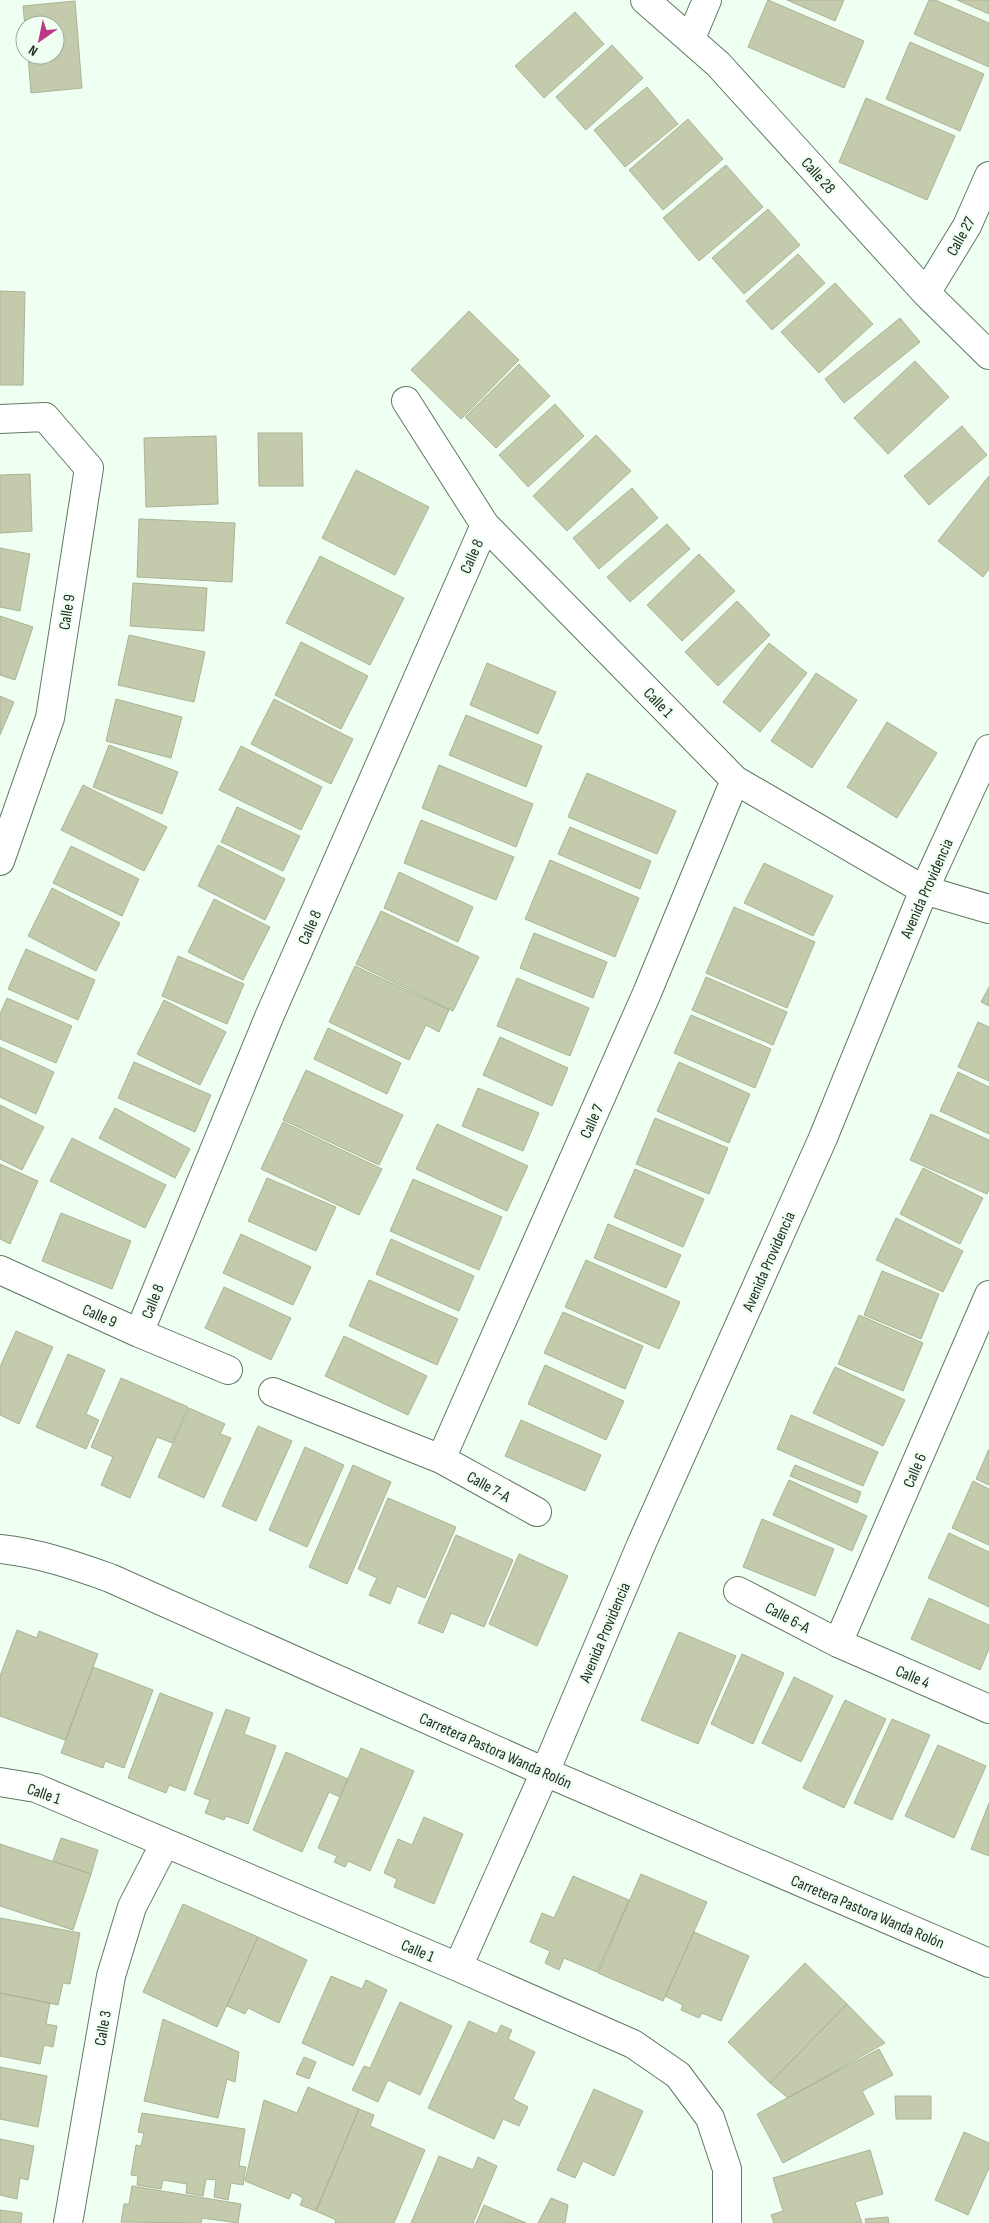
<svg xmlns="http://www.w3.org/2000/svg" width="989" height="2223" font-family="'Sofia Sans Condensed',sans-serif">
  <rect width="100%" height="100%" fill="#effff1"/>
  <path fill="#c4cbad" stroke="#acb295" d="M768,0L864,41L844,88L748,47Z
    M787,0H844L835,21Z
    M929,0H935L989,23V67L914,34Z
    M957,0H989V14Z
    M75,1L82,88L31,93L28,55H55V25L25,26L23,6Z
    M575,12L604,44L544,98L515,66Z
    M910,42L984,74L960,131L886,99Z
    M612,45L643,78L586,130L556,97Z
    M647,87L678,124L625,167L594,130Z
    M866,98L955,136L927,200L839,162Z
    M688,119L723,159L663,210L629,170Z
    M726,165L763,207L699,261L663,218Z
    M768,209L800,245L744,294L712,258Z
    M798,254L825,283L772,330L746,301Z
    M835,283L873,324L819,373L781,332Z
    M0,291L25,292L23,385H0Z
    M469,311L519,360L461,419L411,370Z
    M900,318L920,342L844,403L825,379Z
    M915,361L949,397L888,454L854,418Z
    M519,364L550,396L496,448L465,417Z
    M555,404L584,436L528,487L499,455Z
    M962,426L987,455L929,505L904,476Z
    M258,433H302L303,486H259Z
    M596,435L631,471L567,531L533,496Z
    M216,436L218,504L146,507L144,438Z
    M356,470L429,507L395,575L322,538Z
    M30,474L32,531L0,533V475Z
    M989,476V569L983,577L938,541Z
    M632,488L658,518L599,569L573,538Z
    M139,519L235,523L232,582L137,577Z
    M667,524L690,549L630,602L607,577Z
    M0,548L30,554L20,611L0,607Z
    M699,554L735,591L682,641L647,605Z
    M320,556L404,598L370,665L286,623Z
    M133,583L207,588L204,631L130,626Z
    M737,601L770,635L718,686L685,652Z
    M0,616L33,627L15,680L0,675Z
    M129,635L205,652L194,702L118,685Z
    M301,642L368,676L341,729L275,695Z
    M769,643L807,673L760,732L723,702Z
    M487,663L556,692L538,734L470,705Z
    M816,673L857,700L812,768L771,741Z
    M0,696L14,702L0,735Z
    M116,699L182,717L171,758L106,741Z
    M274,699L353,739L331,784L251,744Z
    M466,715L542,746L526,787L449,755Z
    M887,722L937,753L897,818L847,787Z
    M109,745L178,772L162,814L93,787Z
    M241,746L322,787L301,830L219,790Z
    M439,765L533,804L516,847L422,808Z
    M587,773L676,811L657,854L568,817Z
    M83,785L167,827L144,871L61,830Z
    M237,807L300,836L283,871L221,842Z
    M421,820L514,857L496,900L404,863Z
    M570,827L651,861L640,889L558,854Z
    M218,845L285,879L265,920L198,886Z
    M71,846L139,879L122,916L53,883Z
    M550,860L639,898L615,957L525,919Z
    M764,863L833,896L813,936L744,903Z
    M399,872L473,907L458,942L384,908Z
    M52,888L120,923L96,971L28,936Z
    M214,899L270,927L243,980L188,952Z
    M734,907L815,942L787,1008L706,973Z
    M381,911L479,957L453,1011L356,964Z
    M534,933L607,962L593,998L520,968Z
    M26,949L95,980L78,1020L8,989Z
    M178,956L244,984L227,1024L162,996Z
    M355,966L449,1010L439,1032L426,1025L409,1060L329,1022Z
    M706,977L787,1012L773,1045L692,1010Z
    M517,978L589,1008L570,1056L497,1026Z
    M989,987V1006L981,1002Z
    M7,998L72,1026L56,1063L0,1039V1014Z
    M164,1000L226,1032L200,1085L137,1054Z
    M691,1015L771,1049L755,1088L674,1053Z
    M978,1022L989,1027V1081L958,1067Z
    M328,1028L401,1063L387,1094L314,1059Z
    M500,1037L568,1068L552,1106L483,1075Z
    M0,1047L54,1072L36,1114L0,1097Z
    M134,1062L211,1095L195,1132L118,1098Z
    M679,1062L750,1094L729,1143L657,1111Z
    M306,1070L403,1115L379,1165L283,1120Z
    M958,1072L989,1087V1134L940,1111Z
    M478,1088L539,1113L523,1151L462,1126Z
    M0,1105L44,1127L22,1170L0,1159Z
    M115,1108L190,1149L175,1178L99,1138Z
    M931,1114L989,1140V1189L987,1194L910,1160Z
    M655,1118L728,1148L709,1194L636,1164Z
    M283,1122L382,1169L359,1215L261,1169Z
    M437,1124L528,1166L507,1211L416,1169Z
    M72,1138L166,1185L145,1228L50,1181Z
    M0,1164L38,1181L10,1244L0,1239Z
    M923,1168L983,1198L960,1244L900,1214Z
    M635,1169L704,1199L683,1247L614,1217Z
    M267,1178L336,1207L316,1251L248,1221Z
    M413,1179L502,1217L479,1270L390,1231Z
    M61,1213L131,1241L112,1289L42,1261Z
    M896,1218L963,1251L943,1292L876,1260Z
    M608,1224L681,1255L666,1288L594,1258Z
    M241,1234L311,1267L293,1305L223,1273Z
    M391,1239L474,1276L459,1311L376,1274Z
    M586,1260L680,1302L659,1349L565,1307Z
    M882,1271L939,1294L921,1339L864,1315Z
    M369,1280L458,1319L437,1365L349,1326Z
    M224,1287L291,1318L271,1360L205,1328Z
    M563,1312L643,1346L625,1389L544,1353Z
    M859,1315L923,1343L903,1391L838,1364Z
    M16,1331L53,1347L19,1424L0,1415V1367Z
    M344,1336L427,1376L408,1415L325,1376Z
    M68,1354L105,1370L86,1414L99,1420L86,1449L36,1427Z
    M545,1365L624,1401L606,1440L528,1404Z
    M835,1367L905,1400L883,1446L813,1413Z
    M121,1378L188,1407L172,1443L157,1437L130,1498L101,1485L113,1457L91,1447Z
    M189,1408L225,1424L220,1434L231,1438L204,1498L158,1477Z
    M791,1415L878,1452L863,1486L777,1449Z
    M521,1420L601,1455L585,1491L505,1456Z
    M258,1426L292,1441L256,1521L222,1506Z
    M305,1447L344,1465L307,1547L269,1530Z
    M989,1449V1485L976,1479Z
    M353,1465L391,1482L347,1584L309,1567Z
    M795,1465L861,1492L857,1503L790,1476Z
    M789,1480L867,1516L852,1551L773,1515Z
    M973,1481L989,1489V1545L952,1528Z
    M388,1498L456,1527L425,1598L397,1586L390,1604L369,1595L377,1578L358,1569Z
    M762,1519L834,1549L815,1596L743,1567Z
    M949,1533L989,1552V1607L928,1578Z
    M456,1535L513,1560L484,1627L451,1613L443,1633L418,1623Z
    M519,1554L568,1576L537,1646L489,1624Z
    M929,1598L989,1625V1649L980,1670L911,1639Z
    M17,1630L37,1638L39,1631L98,1654L65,1740L0,1716V1676Z
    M679,1632L736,1656L698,1744L641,1720Z
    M742,1654L784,1673L753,1744L711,1724Z
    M93,1667L153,1690L124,1768L105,1761L103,1768L61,1753Z
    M794,1677L833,1696L801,1762L762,1743Z
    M160,1693L213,1713L185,1791L169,1785L166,1793L128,1778Z
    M845,1700L886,1719L844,1808L803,1788Z
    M226,1709L250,1718L244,1734L276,1746L248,1824L226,1816L224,1820L205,1813L210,1800L194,1794Z
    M892,1719L930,1735L892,1820L854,1803Z
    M938,1745L986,1766L954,1838L905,1816Z
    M361,1748L414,1771L370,1871L348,1861L345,1867L334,1862L337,1856L318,1848Z
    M286,1752L348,1779L340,1797L329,1792L302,1852L253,1830Z
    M989,1803V1856L971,1849Z
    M424,1817L463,1834L434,1904L394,1887L397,1879L384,1873L398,1839L412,1845Z
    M61,1838L98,1850L91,1874L53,1861Z
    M0,1844L91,1874L73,1930L0,1906Z
    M641,1874L707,1902L663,2001L598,1973Z
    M573,1876L629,1900L597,1972L564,1958L559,1970L545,1963L550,1951L530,1942L542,1913L554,1918Z
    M183,1904L258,1937L217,2027L143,1992Z
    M0,1918L80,1933L70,1984L63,1983L58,2005L0,1993Z
    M694,1932L749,1956L721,2021L702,2013L699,2018L681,2010L683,2005L665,1996Z
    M258,1937L307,1960L279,2023L248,2008L245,2014L227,2006Z
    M805,1963L847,2004L770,2083L728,2042Z
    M331,1976L362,1989L366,1980L387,1990L353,2066L302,2043Z
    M0,1993L50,2003L46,2024L57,2026L53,2047L44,2045L40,2064L0,2056Z
    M400,2002L452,2026L420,2095L388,2080L378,2102L352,2090L364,2066L370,2068Z
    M847,2004L885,2043L788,2098L770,2083Z
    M163,2019L239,2052L235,2082L227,2079L218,2118L144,2101Z
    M469,2021L497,2034L501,2025L512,2030L508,2039L535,2052L513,2099L528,2107L519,2126L503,2119L494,2139L428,2108Z
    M879,2049L893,2075L862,2091L874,2114L783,2163L757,2114Z
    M304,2057L316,2062L309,2079L296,2074Z
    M0,2067L47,2076L38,2127L0,2119Z
    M308,2087L359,2109L316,2211L300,2205L303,2198L292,2192L289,2199L245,2181L264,2100L297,2113Z
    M594,2089L643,2111L614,2176L583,2161L575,2178L557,2170Z
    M895,2096H931V2119H896Z
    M359,2109L374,2115L370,2126L425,2150L394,2223H335L336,2220L316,2211Z
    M142,2113L245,2129L239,2166L246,2167L243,2185L231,2183L228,2200L214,2197L216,2180L206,2179L203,2196L186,2193L187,2184L163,2180L161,2189L137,2185L138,2176L131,2175L136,2145L141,2146L144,2133L138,2132Z
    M964,2132L989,2143V2168L968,2215L935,2200Z
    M0,2139L34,2146L28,2180L20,2178L17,2199L0,2195Z
    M870,2150L883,2194L855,2202L862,2223H774L771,2215L783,2211L773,2178Z
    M439,2156L473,2170L478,2157L497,2166L473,2223H411Z
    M132,2186L241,2204L238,2223L202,2218L201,2223L121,2222L124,2204H129Z
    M551,2198L568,2205L565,2223H538Z
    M484,2205L526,2223H476Z
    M0,2210L22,2213L21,2223H0Z
    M888,2217L889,2223H866L865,2219Z"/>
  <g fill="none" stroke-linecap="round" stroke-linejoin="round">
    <g stroke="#617864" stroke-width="30">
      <path id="minor" d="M645,0L718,64L926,293L989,355
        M691,38L707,0
        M926,293L967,226L989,176
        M406,401L485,525L735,780L924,890L989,909
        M0,419L45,417L89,468L50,718L0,861
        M0,1270L139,1333L228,1370
        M139,1333L269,1017L485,525
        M273,1392L441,1459L537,1512
        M441,1459L647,993L735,780
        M738,1591L838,1643L989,1709
        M838,1643L989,1295
        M0,1782L36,1788L458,1967L633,2044L678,2075L710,2118L727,2169V2223
        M458,1967L545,1772
        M68,2223L111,1976L132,1907L165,1843"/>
    </g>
    <g stroke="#617864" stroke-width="30">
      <path id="tertiary" d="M0,1549C38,1553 74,1565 110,1578L545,1772L989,1963
        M545,1772L641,1545L823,1138L924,890L989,749"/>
    </g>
    <use href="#minor" stroke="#fff" stroke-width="28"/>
    <use href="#tertiary" stroke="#fff" stroke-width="28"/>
  </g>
  <g text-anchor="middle" stroke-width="5" stroke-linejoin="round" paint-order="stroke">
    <g font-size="16" fill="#232d24" stroke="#effff1">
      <text transform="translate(819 175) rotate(48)" y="6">Calle 28</text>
      <text transform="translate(960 236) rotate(-61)" y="6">Calle 27</text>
      <text transform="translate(471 556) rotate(-66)" y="6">Calle 8</text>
      <text transform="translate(66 612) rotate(-81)" y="6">Calle 9</text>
      <text transform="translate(659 702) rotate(46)" y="6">Calle 1</text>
      <text transform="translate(926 888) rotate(-66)" y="6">Avenida Providencia</text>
      <text transform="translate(309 927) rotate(-66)" y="6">Calle 8</text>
      <text transform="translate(591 1121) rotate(-66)" y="6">Calle 7</text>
      <text transform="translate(768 1261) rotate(-66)" y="6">Avenida Providencia</text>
      <text transform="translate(152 1301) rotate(-68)" y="6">Calle 8</text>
      <text transform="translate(100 1315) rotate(24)" y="6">Calle 9</text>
      <text transform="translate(914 1470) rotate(-67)" y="6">Calle 6</text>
      <text transform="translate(489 1486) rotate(29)" y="6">Calle 7-A</text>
      <text transform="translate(788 1617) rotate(28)" y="6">Calle 6-A</text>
      <text transform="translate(604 1632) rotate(-67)" y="6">Avenida Providencia</text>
      <text transform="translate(913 1676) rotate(23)" y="6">Calle 4</text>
      <text transform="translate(496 1750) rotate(24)" y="6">Carretera Pastora Wanda Rolón</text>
      <text transform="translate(44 1793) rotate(19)" y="6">Calle 1</text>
      <text transform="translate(868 1911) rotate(23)" y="6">Carretera Pastora Wanda Rolón</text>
      <text transform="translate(418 1950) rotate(23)" y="6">Calle 1</text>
      <text transform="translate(102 2028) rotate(-80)" y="6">Calle 3</text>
    </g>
  </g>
  <g transform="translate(40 40) rotate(213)"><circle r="24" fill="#effff1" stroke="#9dab9f"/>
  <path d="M0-4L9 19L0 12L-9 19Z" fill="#bb3a85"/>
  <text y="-8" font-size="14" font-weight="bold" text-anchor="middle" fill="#232d24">N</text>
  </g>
</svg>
